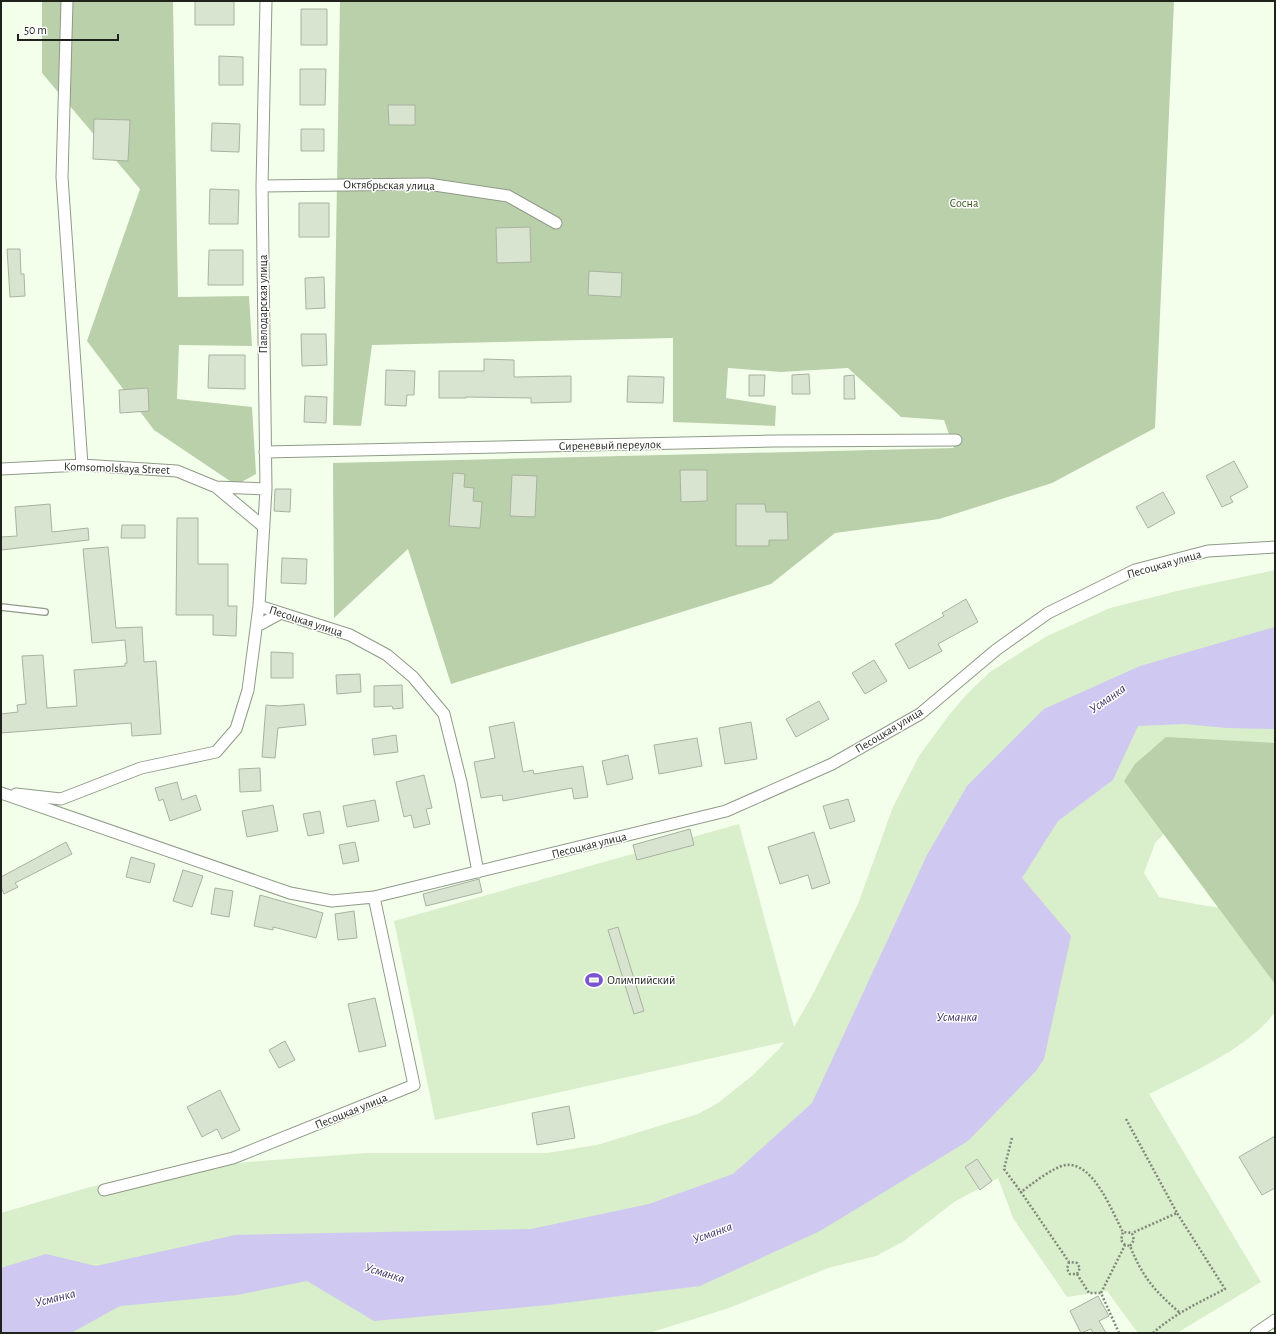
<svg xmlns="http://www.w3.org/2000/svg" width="1276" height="1334" font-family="'Alegreya Sans',sans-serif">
  <rect width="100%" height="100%" fill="#f3ffeb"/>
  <path fill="#d9eeca" d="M1275,570V792L1177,820L1155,843L1144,873L1159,897L1195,904L1248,912L1275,930V1011C1255,1045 1185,1076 1149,1094L1261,1282L1177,1333H1138L1107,1291L1067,1297L1013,1218L998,1178L954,1202L904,1241L876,1256L828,1268L729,1308L649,1333H1V1213L90,1187L140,1177L248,1162L366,1153H547L597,1145L698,1114L718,1103L753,1075L779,1049L784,1042L435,1120L394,921L739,824L794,1027L813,994L858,904L893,807L919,756L949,715L967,694L990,672L1047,636L1110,608L1181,590Z"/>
  <path fill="#bad0aa" d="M42,1H173L178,297L249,296L252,346L179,345L177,399L252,407L256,474L236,485L154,430L87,341L140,189L42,73Z
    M340,1H1174L1155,428L1052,483L939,519L835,533L771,584L451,684L408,549L334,618L333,463L954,448L944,420L901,417L848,368L781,372L728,368L726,398L776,406L775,426L673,422V338L372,345L361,426L333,425Z
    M1166,737L1275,743V984L1124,781L1135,764Z"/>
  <path fill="#cfc8f1" d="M1275,627V729L1227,728L1184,724L1138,726L1113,780L1058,821L1022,878L1071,936L1044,1059L1036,1071L968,1141L820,1231L700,1286L548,1305L374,1321L307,1281L237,1295L120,1306L71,1333H1V1268L46,1254L96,1266L235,1235L531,1229L649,1204L733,1174L812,1103L927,855L967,786L1044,709L1140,666Z"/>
  <path fill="#d8e3d0" stroke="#a8b2a0" d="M195,1H234V25H195Z
    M301,9H327V45H301Z
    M219,56L243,57V85H219Z
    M300,69H326L325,105H300Z
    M388,105H415V125H389Z
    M94,119L130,120L128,161L93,159Z
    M212,123L240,124L239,152L211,151Z
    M301,129H324V151H301Z
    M210,189L239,190L238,224H209Z
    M299,203H329V237H299Z
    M530,227L531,262L497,263L496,228Z
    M7,249H20L21,274H24L25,296L10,297Z
    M209,250H243V285H208Z
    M589,271L622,273L621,297L588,295Z
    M324,277L325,308L306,309L305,278Z
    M301,334H326L327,365L302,366Z
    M209,355H245V389L208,388Z
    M484,359L514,360V377L571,376V402L531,403V398L466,397V398H439V371H484Z
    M386,370L415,371L414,395H407L406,406L385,405Z
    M809,374L810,394H792V375Z
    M749,375H765L764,396H749Z
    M854,375L855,399H844V376Z
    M628,376L664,377L663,403L627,402Z
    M148,388L149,411L120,413L119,390Z
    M305,396L327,397L326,423L304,422Z
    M1234,461L1248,487L1230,497L1233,502L1222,507L1206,476Z
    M680,470H707V501L681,502Z
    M453,473L465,474L464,487L474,488L473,501L482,502L480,528L449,526Z
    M512,475L537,476L535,517L510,516Z
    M275,489H291L290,512L274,511Z
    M1163,492L1175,513L1148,528L1136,507Z
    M50,504L52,532L88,528L89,540L1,550V537L17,536L15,507Z
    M736,504H765L766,512H787L788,540H769V546H736Z
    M177,518H198V564H228V606H237L236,636L213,635V615H176Z
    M122,525H145V538H121Z
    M108,547L116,628L142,627L144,662L156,661L161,734L132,736L131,723L1,733V714L18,712L17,705L26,704L22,656L43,655L47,708L77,706L74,670L125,666V663H127L125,640L92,643L83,549Z
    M282,558L307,559L306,584L281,583Z
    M966,599L978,622L938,644L942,651L909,669L895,644L944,616L942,613Z
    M271,652L293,653V678H271Z
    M874,660L887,681L865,694L852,673Z
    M360,674L361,692L337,694L336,675Z
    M402,685L403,708L393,709L392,706L374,707V686Z
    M819,701L829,719L796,737L786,719Z
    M304,704L306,725L278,728L275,758L262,757L266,705L279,706Z
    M514,722L523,772L533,770L534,774L583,766L588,797L574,799L572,788L503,801L502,795L481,798L474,762L495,758L489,727Z
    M751,722L757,759L725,764L719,728Z
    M396,735L398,752L374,755L372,739Z
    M697,738L702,766L659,774L654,745Z
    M628,755L633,779L607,785L602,761Z
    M260,768L261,791L240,792L239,769Z
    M424,775L432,808L426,809L430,824L414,828L411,815L404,817L396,782Z
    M177,782L182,800L196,795L201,810L170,821L163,799L159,801L155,788Z
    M848,799L855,821L830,829L823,806Z
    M375,800L379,821L347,827L343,806Z
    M273,805L278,831L247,837L242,811Z
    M320,811L324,833L308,836L303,814Z
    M690,829L694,845L637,860L633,845Z
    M814,832L830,883L812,889L808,875L780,884L768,847Z
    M66,842L72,854L15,883L18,887L4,894L1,887V877Z
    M355,842L359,861L343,864L339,845Z
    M131,857L155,864L150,883L126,877Z
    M183,870L203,876L192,907L173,901Z
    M479,879L482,892L426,906L423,894Z
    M215,888L233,891L229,917L211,914Z
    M260,895L323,913L316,938L273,927V930L254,926Z
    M354,911L357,938L338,940L335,914Z
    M618,927L644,1011L634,1014L608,930Z
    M375,998L386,1046L359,1052L348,1004Z
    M285,1041L295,1060L279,1068L269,1050Z
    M220,1090L240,1130L222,1139L217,1129L202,1137L187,1107Z
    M569,1106L575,1138L537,1145L532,1113Z
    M1275,1136V1188L1262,1195L1239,1157Z
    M977,1159L992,1181L980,1190L965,1167Z
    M1098,1296L1109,1316L1099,1321L1106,1333H1093L1091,1329L1081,1333L1070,1311Z"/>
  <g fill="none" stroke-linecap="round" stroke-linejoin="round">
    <g stroke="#8f9a88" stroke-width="8">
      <path id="service" d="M1,607L45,612"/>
    </g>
    <g stroke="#8f9a88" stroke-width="13">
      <path id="minor" d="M67,1L62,177L82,465
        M262,186L428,184L508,196L556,223
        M265,452L774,441L956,440
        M1,469L82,465L177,471L216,487L264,527
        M216,487L266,489
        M259,606L350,635L387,655L413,677L444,714L461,782L478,872
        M257,626L281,613
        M1,793L290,893L332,901L374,897L726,811L832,764L920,714L996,650L1048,613L1135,570L1208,551L1275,547
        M16,794L61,799L141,768L216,752L236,729L248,690L259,606L266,489L262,186L266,1
        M104,1190L233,1158L414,1085L374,897
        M1256,1333L1275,1320"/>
    </g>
    <path stroke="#80887b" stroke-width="2.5" stroke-dasharray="2 2" stroke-linecap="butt" d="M1126,1119L1177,1213L1132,1233
      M1012,1138L1004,1169L1021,1192
      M1125,1245L1121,1240L1123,1232L1132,1233L1134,1240L1130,1246
      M1069,1262L1067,1269L1070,1274H1077L1080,1268L1077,1263L1069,1262L1021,1192C1032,1184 1053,1167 1066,1165C1094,1162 1112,1212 1123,1232
      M1077,1274L1089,1293H1101
      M1119,1333L1101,1293L1125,1245L1130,1246C1143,1278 1154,1290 1180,1313
      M1153,1333C1174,1314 1200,1302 1225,1289L1177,1213"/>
    <use href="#service" stroke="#fff" stroke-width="5.5"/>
    <use href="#minor" stroke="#fff" stroke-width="11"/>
  </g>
  <defs>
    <g id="stadium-bare" transform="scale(1.38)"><path d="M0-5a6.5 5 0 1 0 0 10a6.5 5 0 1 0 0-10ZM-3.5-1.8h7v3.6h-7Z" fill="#7955ce" stroke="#fff" stroke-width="2.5" paint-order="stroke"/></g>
  </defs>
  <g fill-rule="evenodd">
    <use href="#stadium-bare" x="594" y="980"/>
  </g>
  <g text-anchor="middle" stroke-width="3" stroke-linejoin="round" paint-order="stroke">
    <g font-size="12" fill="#1f231c" stroke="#fff">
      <text transform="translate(389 185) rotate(1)" y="4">Октябрьская улица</text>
      <text transform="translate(263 304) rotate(-90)" y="4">Павлодарская улица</text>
      <text transform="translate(610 445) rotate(-1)" y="4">Сиреневый переулок</text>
      <text transform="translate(117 468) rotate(2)" y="4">Komsomolskaya Street</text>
      <text transform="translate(1164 564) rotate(-16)" y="4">Песоцкая улица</text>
      <text transform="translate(306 621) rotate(18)" y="4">Песоцкая улица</text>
      <text transform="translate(889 730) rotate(-31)" y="4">Песоцкая улица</text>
      <text transform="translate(589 845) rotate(-14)" y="4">Песоцкая улица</text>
      <text transform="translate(351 1111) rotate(-22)" y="4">Песоцкая улица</text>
    </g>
    <g font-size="12" fill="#3d5922" stroke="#fff">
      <text x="964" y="207">Сосна</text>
    </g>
    <g font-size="12" fill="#1f231c" stroke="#fff" text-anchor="start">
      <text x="607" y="984">Олимпийский</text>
    </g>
    <g font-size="13" font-style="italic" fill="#3a2d60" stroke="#fff">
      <text transform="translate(1107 698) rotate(-35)" y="5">Усманка</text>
      <text x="957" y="1021">Усманка</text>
      <text transform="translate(712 1232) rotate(-20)" y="5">Усманка</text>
      <text transform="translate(385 1272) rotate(17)" y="5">Усманка</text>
      <text transform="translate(55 1297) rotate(-14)" y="5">Усманка</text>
    </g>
  </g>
  <rect width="1276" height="1334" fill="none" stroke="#1f231c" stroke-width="4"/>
  <path d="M18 34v6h100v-6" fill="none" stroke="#1f231c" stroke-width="2"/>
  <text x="24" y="34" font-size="12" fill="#1f231c" stroke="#ffffff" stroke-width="3" paint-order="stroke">50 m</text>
</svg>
